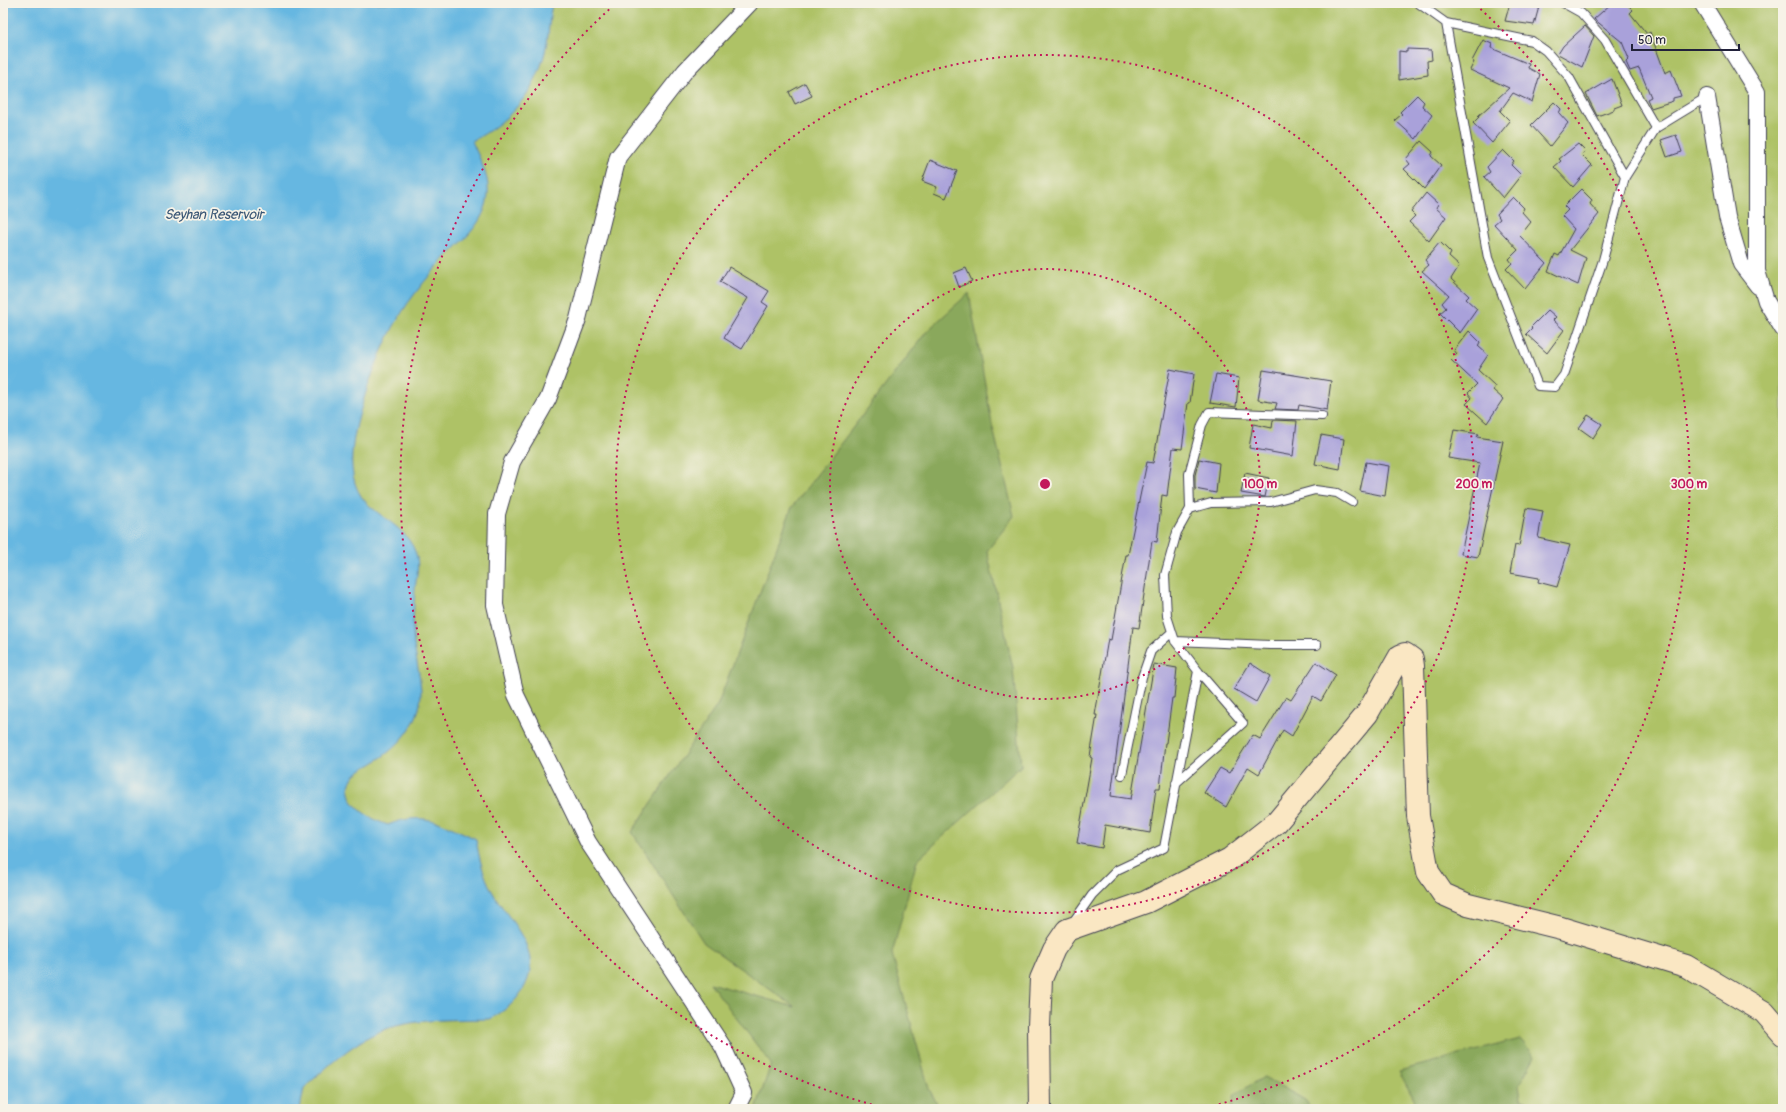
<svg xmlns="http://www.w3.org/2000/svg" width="1786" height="1112" font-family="Pangolin,sans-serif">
  <rect width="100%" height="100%" fill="#f7f3e8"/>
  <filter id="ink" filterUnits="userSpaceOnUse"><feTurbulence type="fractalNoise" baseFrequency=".025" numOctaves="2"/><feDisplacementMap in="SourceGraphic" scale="8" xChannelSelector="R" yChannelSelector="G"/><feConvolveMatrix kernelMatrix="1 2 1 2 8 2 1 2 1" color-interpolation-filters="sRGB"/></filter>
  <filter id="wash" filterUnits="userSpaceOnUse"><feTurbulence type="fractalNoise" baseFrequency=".012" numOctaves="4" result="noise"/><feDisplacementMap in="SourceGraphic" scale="16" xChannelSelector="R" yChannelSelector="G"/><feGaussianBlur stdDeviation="0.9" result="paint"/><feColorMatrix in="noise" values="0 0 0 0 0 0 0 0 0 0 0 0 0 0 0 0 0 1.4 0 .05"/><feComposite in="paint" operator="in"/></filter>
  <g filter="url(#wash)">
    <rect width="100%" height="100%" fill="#f3ead5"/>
    <path fill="#aec266" stroke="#687250" d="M3,3H1783V1109H3Z"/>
    <path fill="#8aa85b" stroke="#56654b" d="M969,293L992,424L1014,516L987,551L1013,668L1021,766L917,860L892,954L929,1089L940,1109H756L771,1064L710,983L795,1007L704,943L632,832L718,704L792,507L927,331Z
      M1520,1039L1535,1056L1519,1085L1521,1099L1540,1109H1419L1399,1071Z
      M1264,1077L1305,1100L1312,1109H1231L1235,1094Z"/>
    <path fill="#66b7e1" stroke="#446c8e" d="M3,3H552C549,19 549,36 545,52C535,93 509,122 472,141C477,153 484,166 487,179C494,214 468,236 446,257C436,268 426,279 417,291C393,321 377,358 365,395C355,429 338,481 372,508C389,522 409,532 416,554C420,565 416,578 415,590C414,604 413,619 413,634C414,653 420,671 421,690C422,721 401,745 376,761C369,766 358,770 353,777C337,801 370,819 388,825C423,810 444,824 476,839C479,858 483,874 492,891C508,921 544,949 525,986C517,1001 505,1011 490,1019C456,1020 418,1018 386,1029C355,1040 328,1066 304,1088L300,1109H3Z"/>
    <g id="blocks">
      <path fill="#a9a1da" d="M1510,3H1540L1534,25L1505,21Z
        M1612,3H1626L1633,10L1630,13L1647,34L1650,32L1665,73L1671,70L1681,96L1673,98V101L1651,108L1647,99L1651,97L1639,68L1630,71L1626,62L1629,59L1622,42L1594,19Z
        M1585,26L1594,36L1582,67L1558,54L1563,46Z
        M1483,40L1492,44L1491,48L1529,64L1528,68L1540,74L1532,102L1513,93L1500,111L1510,121L1492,143L1473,123L1479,117L1478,116L1509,88L1470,70L1474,62L1472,61Z
        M1407,49L1431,50L1432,60L1427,61L1428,75L1399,80V51L1407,52Z
        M1612,79L1622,105L1614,108V110L1597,116L1586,94Z
        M805,83L812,96L795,104L789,92Z
        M1417,95L1424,102L1422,106L1432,115L1416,139L1395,120L1402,114L1400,112Z
        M1554,102L1561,109L1559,113L1568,123L1550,146L1531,125Z
        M1676,135L1682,152L1667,157L1661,140Z
        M1421,141L1433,152L1431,156L1441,165L1424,189L1404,169L1410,164L1406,159Z
        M1578,144L1585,151L1582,155L1592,165L1573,187L1554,167L1561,161L1559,159Z
        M1503,150L1514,161L1511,165L1521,175L1503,198L1484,177L1490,172L1487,167Z
        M930,160L957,171L946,198L934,193L937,187L922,181Z
        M1581,189L1592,200L1590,204L1599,214L1570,250L1586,258L1578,285L1548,271L1555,254L1559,256L1574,229L1562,216L1568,210L1564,206Z
        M1426,193L1438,204L1436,208L1446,217L1429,241L1409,222L1415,216L1411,212Z
        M1513,197L1524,208L1522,212L1531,222L1520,236L1546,263L1525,289L1506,269L1512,263L1509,259L1518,250L1494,224L1500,219L1497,214Z
        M1440,242L1451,253L1449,257L1459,266L1451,279L1469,296L1466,299L1477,309L1460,333L1440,313L1446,308L1442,303L1449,295L1422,271L1429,265L1425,260Z
        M729,267L769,291L762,302L768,306L742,349L724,338L748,298L720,282Z
        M966,268L972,281L959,287L954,273Z
        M1548,310L1556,317L1553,320L1564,330L1547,353L1526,334L1532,328L1531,327Z
        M1469,331L1480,342L1478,346L1488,355L1478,370L1495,386L1493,390L1503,399L1487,423L1466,404L1472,398L1468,393L1477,384L1451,360L1457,354L1454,350Z
        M1170,369L1194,374L1190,403H1188L1182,449L1173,448L1167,496L1162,495L1157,542L1152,541L1139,628L1133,627L1111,796L1131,799L1154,664L1177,668L1174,698H1172L1166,743H1165L1160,788H1156L1150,833L1105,825L1102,848L1077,843L1092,758L1090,757L1097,715H1095L1108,639L1111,640L1126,555H1128L1147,462L1153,463Z
        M1263,370L1331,381L1327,410L1299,405L1298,410L1275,409L1277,403L1258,400Z
        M1216,374L1239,378L1236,407L1210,403Z
        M1588,415L1602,424L1593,438L1579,428Z
        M1273,420L1297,421L1293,456L1249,448L1253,424L1272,428Z
        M1454,430L1479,434L1477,437L1503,441L1478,557L1461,554L1480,463L1448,458Z
        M1321,435L1344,439L1340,469L1315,464Z
        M1199,459L1219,463L1216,493L1195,489V475Z
        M1366,462L1389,466L1385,496L1360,491Z
        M1245,473L1269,478L1265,497L1241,493Z
        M1526,508L1543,511L1538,538L1570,545L1557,587L1538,582L1539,578L1510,573L1515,545L1519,546Z
        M1316,662L1336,675L1321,701L1313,696L1292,736L1283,730L1259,774L1248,767L1226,807L1204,793L1220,768L1229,773L1253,735L1260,739L1286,697L1291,700Z
        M1250,663L1270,676L1256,702L1234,689Z"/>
    </g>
  </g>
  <g filter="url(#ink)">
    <use href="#blocks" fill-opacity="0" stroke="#414052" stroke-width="1"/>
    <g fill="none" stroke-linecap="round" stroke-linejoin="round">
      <g stroke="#414052" stroke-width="10">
        <path id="lane" d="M1418,3L1446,23L1532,41L1546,51L1569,77L1625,177L1603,260L1564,375L1555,387L1538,386L1488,258L1446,23
          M1563,3L1581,13L1605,40L1656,128
          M1625,177L1656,128L1707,97
          M1190,509L1211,503L1271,502L1315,490L1337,493L1352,502
          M1175,641L1270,645H1317
          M1122,775L1142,677L1151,651L1172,632
          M1176,783L1243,723L1198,671L1175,641L1167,616L1165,575L1177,532L1190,509L1189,474L1202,425L1209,412L1322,416
          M1073,922L1092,895L1117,870L1164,848L1198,671"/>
      </g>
      <g stroke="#414052" stroke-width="18">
        <path id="street" d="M1702,3L1757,92V271L1766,301L1783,329
          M1707,97L1727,217L1741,264L1758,286
          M736,1109L744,1093L723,1047L588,842L516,695L495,605L497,514L512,462L548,399L578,319L618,157L685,71L750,3"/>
      </g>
      <g stroke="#414052" stroke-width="24">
        <path id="secondary" d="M1040,1109L1039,1026L1041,979L1054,949L1067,930L1146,902L1230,859L1277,822L1367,714L1400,656L1405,654L1412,659L1413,666L1418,816L1428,872L1443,894L1468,905L1561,928L1686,966L1764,1012L1783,1034"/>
      </g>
      <use href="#lane" stroke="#fff" stroke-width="8"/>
      <use href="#street" stroke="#fff" stroke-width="16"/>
      <use href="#secondary" stroke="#fae7c3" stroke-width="22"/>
    </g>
  </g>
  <g fill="none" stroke="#c2185b" stroke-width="2" stroke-dasharray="2 4">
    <circle cx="1045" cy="484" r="215"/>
    <circle cx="1045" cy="484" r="429"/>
    <path d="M889 1109A644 644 0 0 1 614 5M1476 5A644 644 0 0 1 1201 1109"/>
  </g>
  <g text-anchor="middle" stroke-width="3.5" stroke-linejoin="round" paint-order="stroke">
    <g font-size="14" font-style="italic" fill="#3a5675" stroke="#f7f3e8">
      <text x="214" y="219">Seyhan Reservoir</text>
    </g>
  </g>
  <circle cx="1045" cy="484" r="6" fill="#c2185b" stroke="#f7f3e8" stroke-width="2"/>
  <g font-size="12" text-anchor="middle" font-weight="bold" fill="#c2185b" stroke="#f7f3e8" stroke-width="3.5" stroke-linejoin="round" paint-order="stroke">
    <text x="1260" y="488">100 m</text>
    <text x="1474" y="488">200 m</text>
    <text x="1689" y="488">300 m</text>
  </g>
  <rect width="1786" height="1112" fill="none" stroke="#f7f3e8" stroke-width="16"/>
  <path d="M1632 44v6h107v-6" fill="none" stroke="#22223b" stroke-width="2"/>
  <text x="1638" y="44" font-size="12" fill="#22223b" stroke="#f7f3e8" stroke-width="3" paint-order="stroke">50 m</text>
</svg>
